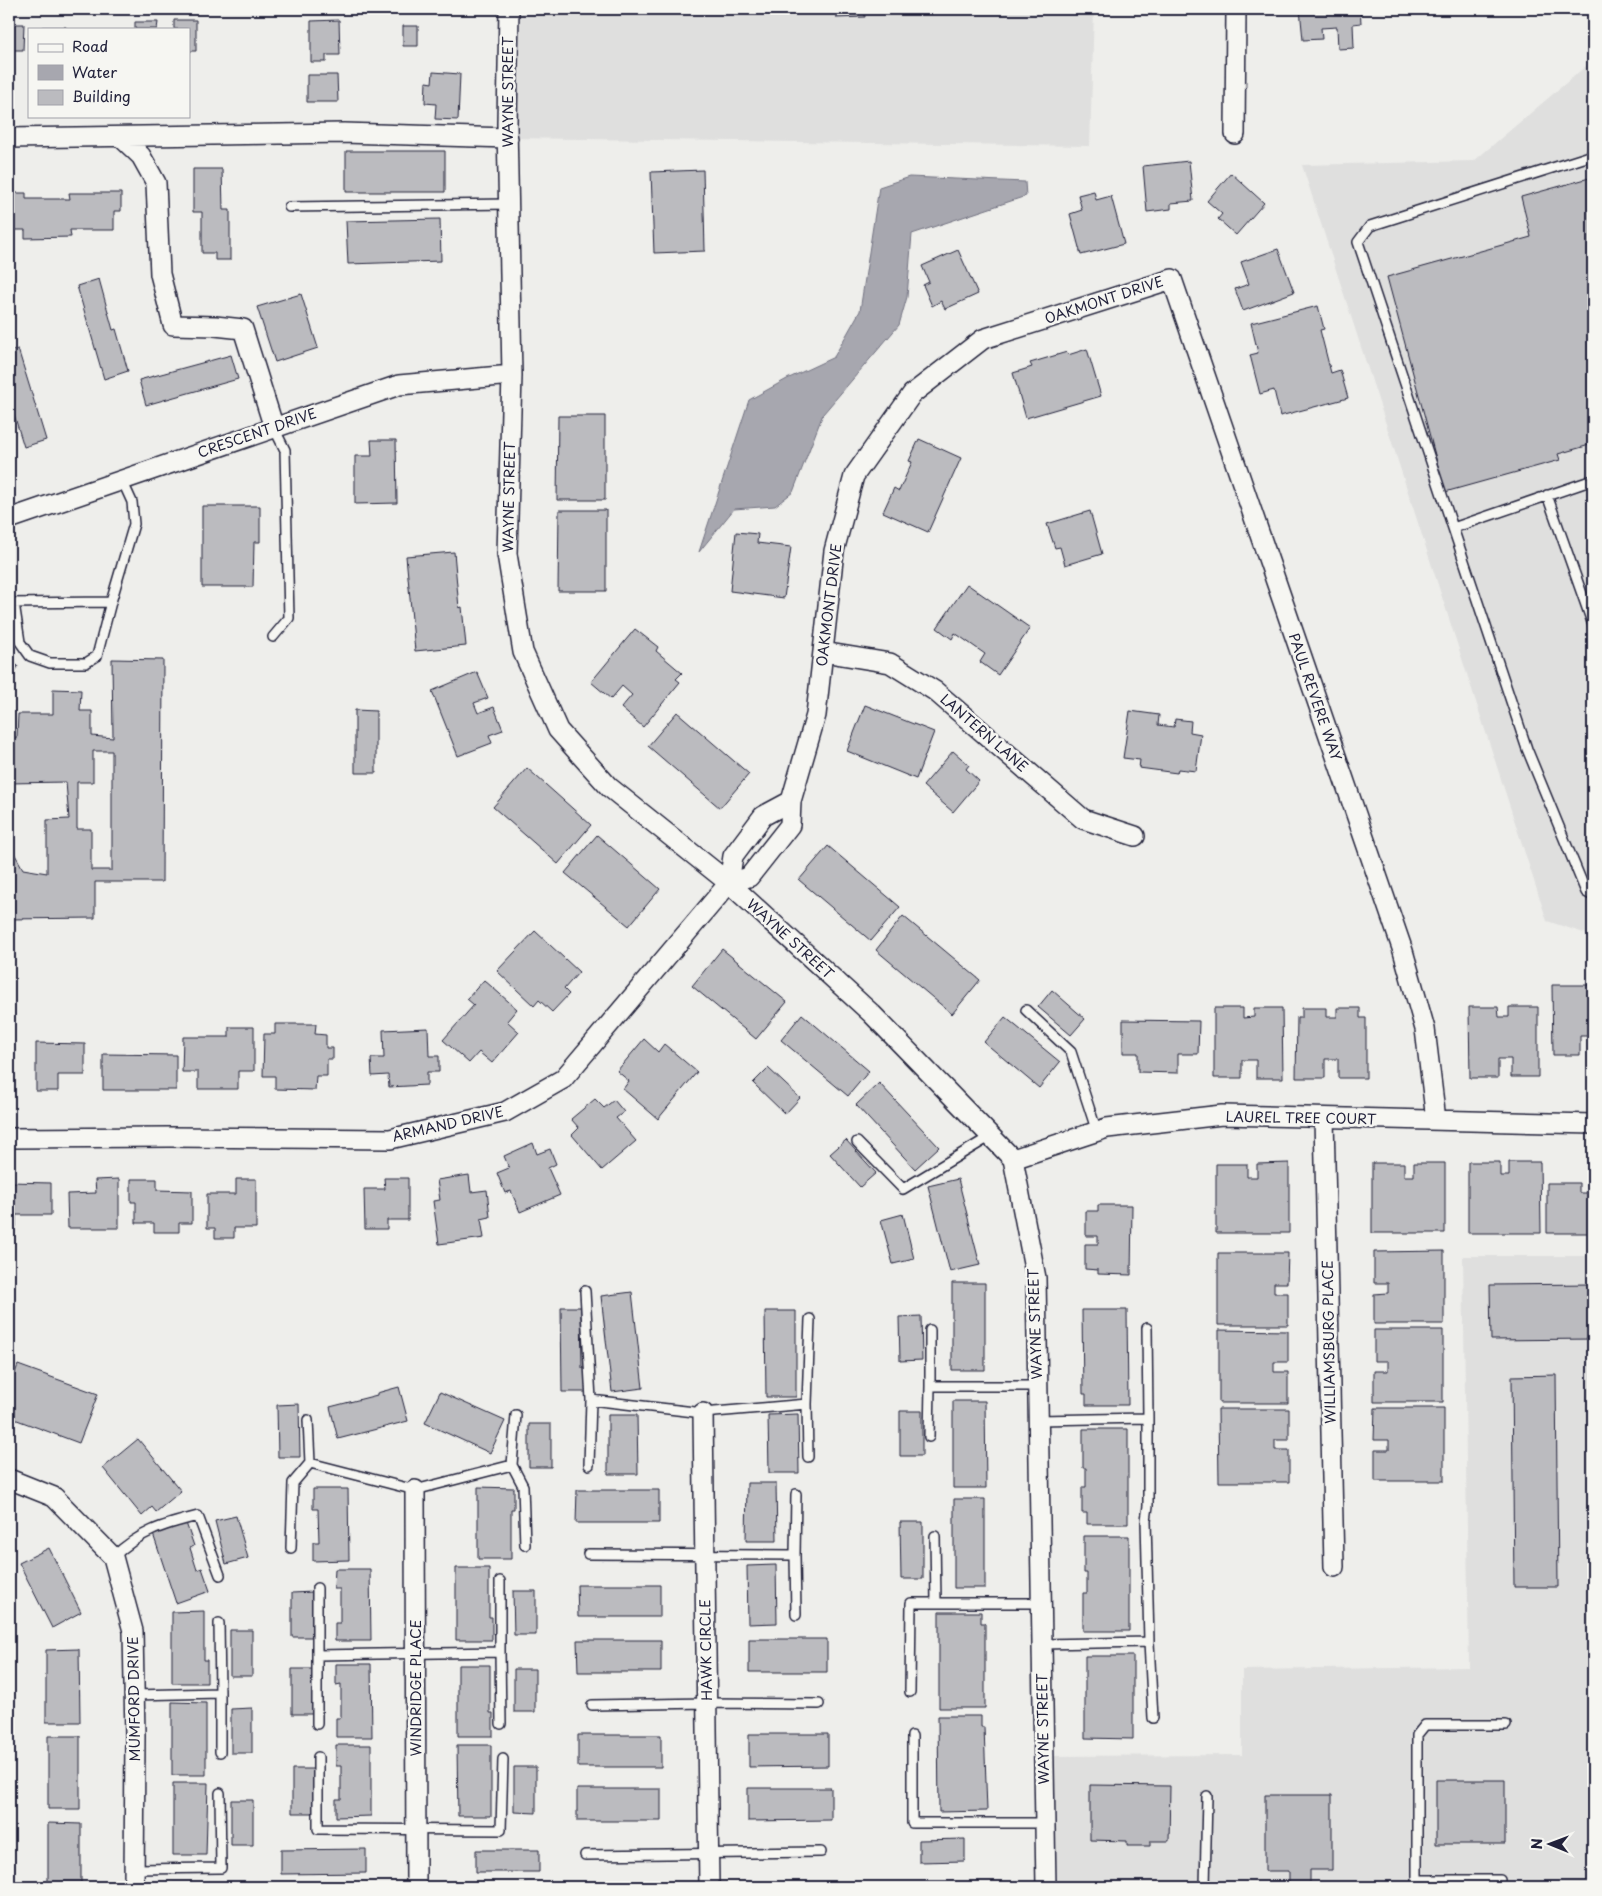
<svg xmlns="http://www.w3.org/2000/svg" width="1602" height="1896" font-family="'Playpen Sans',sans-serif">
  <rect width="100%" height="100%" fill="#eeeeeb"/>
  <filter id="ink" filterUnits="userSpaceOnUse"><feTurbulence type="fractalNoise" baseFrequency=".02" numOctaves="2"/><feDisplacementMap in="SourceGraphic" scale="10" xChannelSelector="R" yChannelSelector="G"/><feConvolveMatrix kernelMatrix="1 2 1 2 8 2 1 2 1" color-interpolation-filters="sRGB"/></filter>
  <g filter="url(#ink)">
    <path fill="#dfdfde" d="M509,9H1094L1090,146L508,138Z
      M1593,60V936L1547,921L1302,165L1474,161Z
      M1463,1256H1593V1887H1046L1044,1756L1242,1755V1670L1469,1667Z"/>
    <path fill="#a7a7af" stroke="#727281" d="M909,177L1025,182L1026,196L912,234L907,297L899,325L823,414L793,492L775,506L734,509L699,552L749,400L787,379L834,357L860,311L879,187Z"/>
    <path fill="#bbbbbf" stroke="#22223b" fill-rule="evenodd" d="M836,9H864L865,17L837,18Z
      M1300,9H1360L1361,23L1353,24L1354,48L1338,49L1337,27L1321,28L1322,39L1303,40Z
      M174,20H196V51H189V29H174Z
      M339,20L340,55H326V62H311V21Z
      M135,22H158L157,29H135Z
      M9,24H24L23,50H9Z
      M403,26H418V46H403Z
      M42,27H66V29H42Z
      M433,72L460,74L458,120L435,119L436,104L425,103L426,82L432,83Z
      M307,75H337L338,102H307Z
      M346,151H445V192H346Z
      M1189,161L1193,201L1171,203V209L1147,212L1143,166Z
      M193,169H222L223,210H230V260H215V253H202V212H193Z
      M703,170L705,251L654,253L651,172Z
      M1231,173L1264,203L1236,235L1218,219L1222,214L1207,201Z
      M1593,177V444L1558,454L1560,460L1445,492L1387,277L1531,237L1521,197Z
      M1094,191L1096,200L1111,196L1124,244L1081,255L1070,214L1082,210L1078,195Z
      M9,193H26V199H70L69,193H121V211H114V230H70L71,237L25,238V230H9Z
      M440,219L441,261L348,264L346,221Z
      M1278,249L1294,292L1243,311L1235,289L1249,284L1241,262Z
      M958,250L978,294L945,309L941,301L932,306L923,285L929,282L922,266Z
      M99,279L113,330L116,329L128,371L104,379L77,286Z
      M301,294L318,348L275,362L257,307Z
      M1318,306L1324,329L1320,330L1331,373L1340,370L1348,398L1280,416L1274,390L1260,394L1250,355L1258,353L1251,323Z
      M18,349L46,440L24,447L9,398V351Z
      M1087,349L1101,396L1026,418L1013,373L1032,367L1030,363L1067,352L1068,355Z
      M231,355L238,379L146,405L139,380Z
      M558,416H605V500H557Z
      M919,439L961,458L928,532L883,512L894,488L899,491L912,462L909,461Z
      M371,440H396L397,503L355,504V456H372Z
      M202,506H260V542H254L253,587H202Z
      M559,510H606V591H558Z
      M1090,511L1102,554L1065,565L1060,547L1055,548L1047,524Z
      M736,532L758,534L757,543L791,547L784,598L730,591Z
      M454,552L459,608L462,607L466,646L415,651L406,556Z
      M967,584L1030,628L998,675L980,662L985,654L955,633L952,639L937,628Z
      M635,629L658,647L656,651L682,673L676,679L680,682L643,727L621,708L632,695L622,686L611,699L591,682Z
      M112,659L163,660L162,882H95V918L9,919V844L23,869L47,873V820L69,819L66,782L9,783V738L17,737L18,714H53V689L81,690L80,711H92V736L113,738ZM93,751H112V870H91V829H77V782H93Z
      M9,660L18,666L9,683Z
      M477,672L488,698L474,703L478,713L494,707L503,730L489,735L492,743L458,756L432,691Z
      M865,705L934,732L916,779L847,751Z
      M355,710L376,711V773H355Z
      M1130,711L1159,715L1158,725L1174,727L1175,719L1191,721L1190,732L1201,734L1196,771L1178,769L1177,773L1139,768L1140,760L1123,758Z
      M677,712L749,774L720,808L648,746Z
      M953,751L969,765L966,769L979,781L953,812L923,786Z
      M527,768L591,825L558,864L493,807Z
      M597,835L660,889L629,926L565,873Z
      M828,846L900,907L871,941L799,880Z
      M903,916L980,980L952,1014L876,950Z
      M535,931L579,972L564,989L569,994L552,1012L539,1000L534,1006L497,971Z
      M722,949L787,1002L756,1039L692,986Z
      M484,980L517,1009L507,1021L519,1032L492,1063L479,1052L469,1063L443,1040L474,1005L467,999Z
      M1552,985H1593V1036H1580V1055H1553Z
      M1052,990L1085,1019L1071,1035L1038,1007Z
      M1469,1007H1498L1499,1017H1509V1007H1538V1077H1511V1059H1498V1078H1470Z
      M1214,1008H1243V1018L1254,1017V1008H1282L1283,1078H1256V1060H1242V1078H1214Z
      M1302,1008H1326V1017H1337V1008H1360V1018H1366V1078H1338V1059H1325V1078H1296L1297,1017H1302Z
      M802,1014L869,1071L848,1096L781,1040Z
      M1005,1017L1060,1062L1039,1088L984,1042Z
      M1123,1020L1199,1021L1198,1054H1178V1073L1138,1072V1053H1123Z
      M275,1024H316L315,1034L326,1035V1048H333V1059H327V1076H316L315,1090L275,1089V1076H263L264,1034H275Z
      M229,1027H254V1071H238V1089H198V1072H182L183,1037H229Z
      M428,1028L429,1056H439V1072H427V1085L389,1087L388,1075L372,1076L371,1058H384L383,1030Z
      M644,1039L658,1052L664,1044L697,1072L658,1119L623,1089L629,1081L617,1071Z
      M36,1043L85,1044V1075H58V1091H36Z
      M103,1054L176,1055V1090H103Z
      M768,1068L800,1098L785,1114L753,1083Z
      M879,1083L939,1147L915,1169L856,1105Z
      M595,1099L604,1108L614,1100L624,1112L616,1118L636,1141L602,1170L572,1135L579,1128L571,1119Z
      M846,1140L876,1173L860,1187L830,1154Z
      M533,1143L537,1154L550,1149L556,1164L548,1168L560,1195L520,1212L511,1191L505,1193L497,1173L509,1168L504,1156Z
      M1468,1162H1500V1176H1509V1162H1540L1541,1233H1468Z
      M1289,1163V1233H1216V1164H1247V1177H1257V1164Z
      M1372,1163H1404V1176H1414V1163H1445V1233H1372Z
      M469,1175L471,1192L487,1190L490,1217L481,1219L484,1238L439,1244L433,1201L440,1200L437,1180Z
      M384,1178H408V1220H387V1229H365L364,1189H385Z
      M119,1179V1228H68L67,1194L96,1193L95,1180Z
      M131,1179H157V1190L192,1191V1223H179V1232H154V1223H136V1202H131Z
      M236,1179H256V1228H234V1238H215V1228H207V1194H236Z
      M958,1179L980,1265L950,1272L928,1186Z
      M9,1182L51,1183V1215H16V1227H9Z
      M1547,1183H1579V1193H1587V1183H1593V1233H1547Z
      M1098,1205H1132L1131,1275L1098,1274V1270L1085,1269V1244H1098V1236H1086V1211H1098Z
      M903,1214L914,1259L893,1264L881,1220Z
      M1444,1251V1324H1374V1294L1388,1293V1283H1374V1252Z
      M1218,1253H1288L1287,1283H1274V1293H1288V1325H1218Z
      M952,1283H985V1370H952Z
      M1593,1284V1339L1491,1340L1490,1285Z
      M632,1292L643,1388L612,1392L601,1296Z
      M561,1307H581L582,1368H587V1392H562Z
      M1082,1310H1127L1128,1405H1086V1394H1083Z
      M765,1311H796V1397H766Z
      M921,1316L922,1360L900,1361L899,1317Z
      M1219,1330L1288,1331V1362H1274V1372H1288V1403H1219Z
      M1374,1330H1443V1402H1374V1371H1388V1361H1374Z
      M18,1365L98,1394L79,1443L9,1417V1389Z
      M1556,1375L1558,1587H1514L1512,1376Z
      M399,1387L408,1421L338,1439L330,1407L377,1395V1393Z
      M440,1392L505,1421L490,1453L425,1423Z
      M953,1401H985L986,1488H953Z
      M299,1404L300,1457H278L277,1405Z
      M1375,1408H1444V1481H1375V1450H1389V1440H1374Z
      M1218,1409H1289V1440H1275V1450H1289V1482H1219Z
      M900,1411H922V1456H900Z
      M798,1414L799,1473H769L768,1415Z
      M608,1415H637L638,1474H608Z
      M529,1424H551V1467H529Z
      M1083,1429H1128V1524H1087V1513H1082V1487H1086V1468H1083Z
      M138,1439L181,1491L156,1512L152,1507L142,1516L103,1468Z
      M747,1483H776L777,1541H746Z
      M478,1487L514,1488V1509H511V1559H478Z
      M313,1489H348L349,1560L313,1561V1542H319L318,1509H313Z
      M577,1490H659V1523H576Z
      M954,1499H985V1588H954Z
      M236,1516L248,1558L226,1564L215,1521Z
      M900,1522H923V1579H901Z
      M186,1523L194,1546L190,1548L197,1570L202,1568L210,1591L176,1603L153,1534Z
      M1084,1536H1129V1631H1083V1593H1087V1573H1084Z
      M49,1548L81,1612L52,1628L19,1563Z
      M776,1565L777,1623L748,1624L747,1566Z
      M456,1568H489V1617H492V1640H456Z
      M335,1569H370L371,1641H335V1623H340V1589H334Z
      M577,1585H660V1617H578Z
      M513,1591H536V1635H514Z
      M313,1592V1637H292V1593Z
      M204,1611V1660H207V1683H172V1612Z
      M939,1612H981V1623H985V1708H939Z
      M230,1630H252V1676H230Z
      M749,1639H827V1672H749Z
      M577,1640H661V1672H578Z
      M79,1649L80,1722H46V1650Z
      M1085,1656H1133V1739L1085,1738Z
      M336,1664H371L372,1737H336V1718H341V1684L336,1685Z
      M458,1665H490V1713H493V1736H458Z
      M292,1669H313L314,1714H292Z
      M514,1669H535V1712H514Z
      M172,1702L206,1703V1775H172Z
      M252,1708V1753H231V1709Z
      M938,1716H981V1727H984L987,1811L939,1812Z
      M749,1734H828V1766L749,1767Z
      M578,1735H661V1767H578Z
      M48,1736H80V1809H48Z
      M336,1745H371V1816L336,1817V1799H341V1766H336Z
      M457,1745H491V1816H458Z
      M514,1767H536V1813L514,1812Z
      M292,1769H314V1813H292Z
      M1436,1780H1505V1844H1436Z
      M173,1783H208L206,1855H173Z
      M1090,1785L1170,1786L1169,1841H1150V1846H1127V1841L1090,1840Z
      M748,1788H831V1820L748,1821Z
      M577,1789H661V1821H577Z
      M1265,1795H1332V1870H1310V1887H1289V1871H1265Z
      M231,1800H253V1845H231Z
      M48,1823L81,1824V1887H48Z
      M965,1839V1861L919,1862V1840Z
      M366,1849V1873L281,1874V1850Z
      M476,1850H539V1872H476Z
      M173,1883H218V1887H173Z
      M459,1883H483V1886L546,1885V1887H459Z
      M898,1885H987V1887H898Z"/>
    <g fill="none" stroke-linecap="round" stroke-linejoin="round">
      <g stroke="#22223b" stroke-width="12">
        <path id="lane" d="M289,207L510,204
          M1593,480L1453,528L1527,749L1586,892L1593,896
          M1547,495L1593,625
          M1453,528L1358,242L1370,226L1593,155
          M9,603L111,602L134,524L132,502L122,480
          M14,603L20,642L30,656L50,663H86L97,656L111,602
          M273,637L289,618L285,450L274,428
          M1026,1010L1071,1052L1097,1132
          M857,1142L903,1189L991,1136
          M585,1291L591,1400
          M930,1330V1386
          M807,1404L808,1457
          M1148,1418V1506L1146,1520L1149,1642
          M308,1420L310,1463
          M1038,1420L1148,1418L1147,1328
          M929,1437L930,1386H1038
          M512,1465L523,1486L525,1545
          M589,1465L591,1400L703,1413L807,1404L810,1319
          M935,1536L936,1603
          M291,1548L293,1483L310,1463L415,1490L512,1465L516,1415
          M588,1554L795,1555L796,1494
          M795,1555L796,1615
          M113,1557C141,1531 162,1525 198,1516L220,1575
          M1042,1644L1149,1642L1153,1718
          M500,1652L501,1724
          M317,1655V1588
          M910,1692L911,1603H1041
          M220,1693V1752
          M134,1695L220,1693L219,1623
          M592,1705L707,1703L819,1704
          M317,1724V1655L500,1652V1581
          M912,1736V1823H1045
          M318,1757V1829L501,1830L503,1759
          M585,1855L821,1852
          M134,1869L221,1868L220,1793
          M1417,1880H1500
          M1205,1887L1207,1796
          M1417,1887V1735L1425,1725H1506"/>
      </g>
      <g stroke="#22223b" stroke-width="22">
        <path id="street" d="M509,9L507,124L512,375L507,554L523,652L558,730L609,787L729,883L872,1014L1013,1159L1036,1278L1046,1887
          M1235,134L1236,9
          M121,137L141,156L156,183L160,274L173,325L215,326L243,329L274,428
          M9,138L344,133L508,138
          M9,519L399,385L512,375
          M823,652L890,663L935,691L1083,819L1135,836
          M729,883L749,877L790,825L791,801L816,715L834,551L854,476L912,394L983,339L1172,279L1403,951L1425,1029L1436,1120
          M729,883L733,856L763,816L791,801
          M1324,1118L1334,1567
          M9,1138L170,1137L390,1139L505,1112L563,1079L729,883
          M1013,1159L1107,1128L1222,1115L1593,1124
          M703,1413L709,1887
          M9,1479L54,1497L113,1557L133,1631L135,1736L134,1887
          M415,1490L416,1887"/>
      </g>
      <use href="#lane" stroke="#f6f6f2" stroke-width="9"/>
      <use href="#street" stroke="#f6f6f2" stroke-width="19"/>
    </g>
  </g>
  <g text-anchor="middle" stroke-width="5" stroke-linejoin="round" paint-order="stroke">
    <g font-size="14" fill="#22223b" stroke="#f6f6f2">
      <text transform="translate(508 92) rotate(-90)" y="5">WAYNE STREET</text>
      <text transform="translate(1104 300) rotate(-18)" y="5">OAKMONT DRIVE</text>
      <text transform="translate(257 433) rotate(-19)" y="5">CRESCENT DRIVE</text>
      <text transform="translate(509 497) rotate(-89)" y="5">WAYNE STREET</text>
      <text transform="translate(829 605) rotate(-83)" y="5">OAKMONT DRIVE</text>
      <text transform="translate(1315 697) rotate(71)" y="5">PAUL REVERE WAY</text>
      <text transform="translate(984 733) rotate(41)" y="5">LANTERN LANE</text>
      <text transform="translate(790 939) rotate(42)" y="5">WAYNE STREET</text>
      <text transform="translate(1301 1118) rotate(1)" y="5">LAUREL TREE COURT</text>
      <text transform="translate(448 1124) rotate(-13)" y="5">ARMAND DRIVE</text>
      <text transform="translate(1035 1324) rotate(-92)" y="5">WAYNE STREET</text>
      <text transform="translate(1329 1342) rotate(-91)" y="5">WILLIAMSBURG PLACE</text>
      <text transform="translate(706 1650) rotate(-91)" y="5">HAWK CIRCLE</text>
      <text transform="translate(416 1688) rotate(-90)" y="5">WINDRIDGE PLACE</text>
      <text transform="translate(134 1699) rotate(-91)" y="5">MUMFORD DRIVE</text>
      <text transform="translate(1043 1729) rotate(-91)" y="5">WAYNE STREET</text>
    </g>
  </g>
  <rect width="1602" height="1896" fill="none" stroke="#f6f6f2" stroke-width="30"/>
  <rect x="15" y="15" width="1572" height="1866" fill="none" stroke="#22223b" stroke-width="2" filter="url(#ink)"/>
  <rect x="28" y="28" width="162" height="90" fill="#f6f6f2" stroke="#a1a1a9"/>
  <rect x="38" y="44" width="25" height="8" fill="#f6f6f2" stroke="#a1a1a9"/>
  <text x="72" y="52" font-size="15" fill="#22223b">Road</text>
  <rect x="38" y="65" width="25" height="15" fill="#a7a7af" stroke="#a1a1a9"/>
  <text x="72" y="78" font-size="15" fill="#22223b">Water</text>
  <rect x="38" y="90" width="25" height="15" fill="#bbbbbf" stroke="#a1a1a9"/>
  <text x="72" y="102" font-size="15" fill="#22223b">Building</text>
  <g transform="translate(1550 1844) rotate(271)" stroke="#f6f6f2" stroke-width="4" paint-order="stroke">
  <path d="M0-4L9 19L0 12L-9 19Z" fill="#22223b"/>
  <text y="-8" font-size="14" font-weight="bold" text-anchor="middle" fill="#22223b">N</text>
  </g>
</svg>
